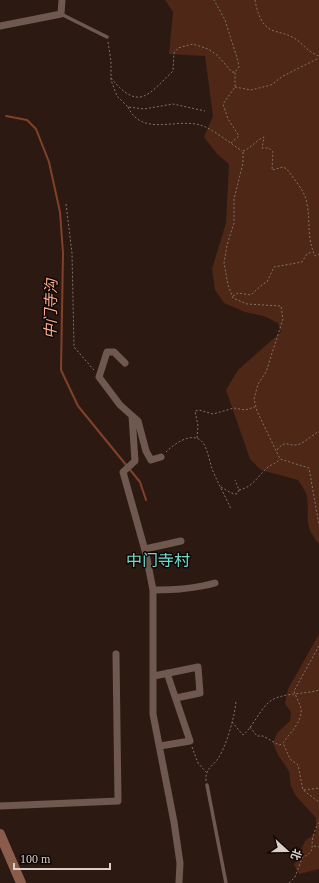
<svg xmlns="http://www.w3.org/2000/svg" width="319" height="883" font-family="'Times New Roman','Noto Sans SC',serif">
  <rect width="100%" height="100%" fill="#2c1a12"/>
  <path fill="#4e2717" d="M165,0H319V544C302,524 310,518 307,497C306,491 301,485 298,480L261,470L250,459L226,390L238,370L281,332L278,323L264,316L245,312L224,303L215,290L212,269L226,223L229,164L217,154L204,137L213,116L205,56L169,54L173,12Z
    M319,634V869L299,874L294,865L305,841L316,833V818L296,796L291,786L289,771L278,755L273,743L277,733L290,721L291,712L285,704L288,689Z"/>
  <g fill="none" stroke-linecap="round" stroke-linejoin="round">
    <path stroke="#814128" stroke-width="2" d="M6,116L27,120L36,129L49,162L60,212L63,253L61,370L78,406L140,482L146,500"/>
    <path stroke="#81726b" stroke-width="1" stroke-dasharray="2 2" stroke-linecap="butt" d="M255,0C257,11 261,27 274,31C281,33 287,34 294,38C305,45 306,51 319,56
      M108,42L111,61V80L117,96L128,107L144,109L173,104L205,111
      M111,78C139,112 148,95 173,71L174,53L178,48L193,44L208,49L217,55L232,72H235L239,67L238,61L225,20L214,0
      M235,87L251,90L271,85L283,76L319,58
      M128,107C142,137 175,118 200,125C210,127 233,145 242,151
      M231,143L239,136L228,119L223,104L235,87V72
      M243,151C252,148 256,140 264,137L262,148H269L273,152L272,170L283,167L287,169C294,180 305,190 307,204C311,224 306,235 315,256L319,254
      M243,152V163L234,199V223L227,245L224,263L228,285L233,298L247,304L281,306L283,319L266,372L258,384L254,399L257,411L280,459L309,468L319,525
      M66,204L72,253L74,347L94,370
      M233,296L238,293L251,295L263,284L267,282L274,267L302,262L307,254L312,252
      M197,438L198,426L195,411L199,410L213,414L234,408L245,410L255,407
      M277,450C286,438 289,448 300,444C306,441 313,435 319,431
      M166,452C175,443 196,428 205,446C208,453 210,462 212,469C218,483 225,496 231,509
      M221,487L231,493L237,494L239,490L235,480
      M239,490C253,487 257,477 267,468C271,464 276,464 280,459
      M319,646L294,691C296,697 300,704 301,709C303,721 289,734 283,743L290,759L298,765L303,790L319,802
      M232,722L243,735C251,729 259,712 267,704C278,692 303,695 319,690
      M250,727L257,736H263L279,745L282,744
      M192,747L198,763L206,772
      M206,781C205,770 211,767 217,760C226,748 235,716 236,701
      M304,790L319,788
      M314,846L319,847
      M289,883L295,877L302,858C317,850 310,848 313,837C314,832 317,826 319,822"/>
    <path stroke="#6e584f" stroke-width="3.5" d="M61,14L107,37
      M207,785L226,883"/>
    <path stroke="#6e584f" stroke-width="7" d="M0,26L61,14L62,0
      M125,363L114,352H107L99,377L120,405L138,421L146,451L151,460L161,457
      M132,416L135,461L123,472L146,554L153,590V714L174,822L180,863L179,883
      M145,549L181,541
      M153,590C174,590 194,589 215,583
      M154,676L198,667L200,693L176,698
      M160,746L190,741L167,673
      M0,806L118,801L116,654"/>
    <path stroke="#895c4b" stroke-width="10" d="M0,834L21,883"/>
  </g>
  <g text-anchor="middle" stroke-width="3" stroke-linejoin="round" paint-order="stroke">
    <g font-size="15" font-style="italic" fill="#fcae91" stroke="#0f0705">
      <text transform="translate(51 309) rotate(-89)" y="5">中门寺沟</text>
    </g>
    <g font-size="16" fill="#71d9cc" stroke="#0f0705">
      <text x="158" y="566">中门寺村</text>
    </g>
  </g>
  <g transform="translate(287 851) rotate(111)" stroke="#0f0705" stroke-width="3" paint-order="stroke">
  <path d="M0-3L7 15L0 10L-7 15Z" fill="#dccfca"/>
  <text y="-6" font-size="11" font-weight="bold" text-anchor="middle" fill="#dccfca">北</text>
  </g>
  <path d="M14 863v6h96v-6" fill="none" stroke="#dccfca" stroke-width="2"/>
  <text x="20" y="863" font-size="12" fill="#dccfca" stroke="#0f0705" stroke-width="3" paint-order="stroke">100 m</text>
</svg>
